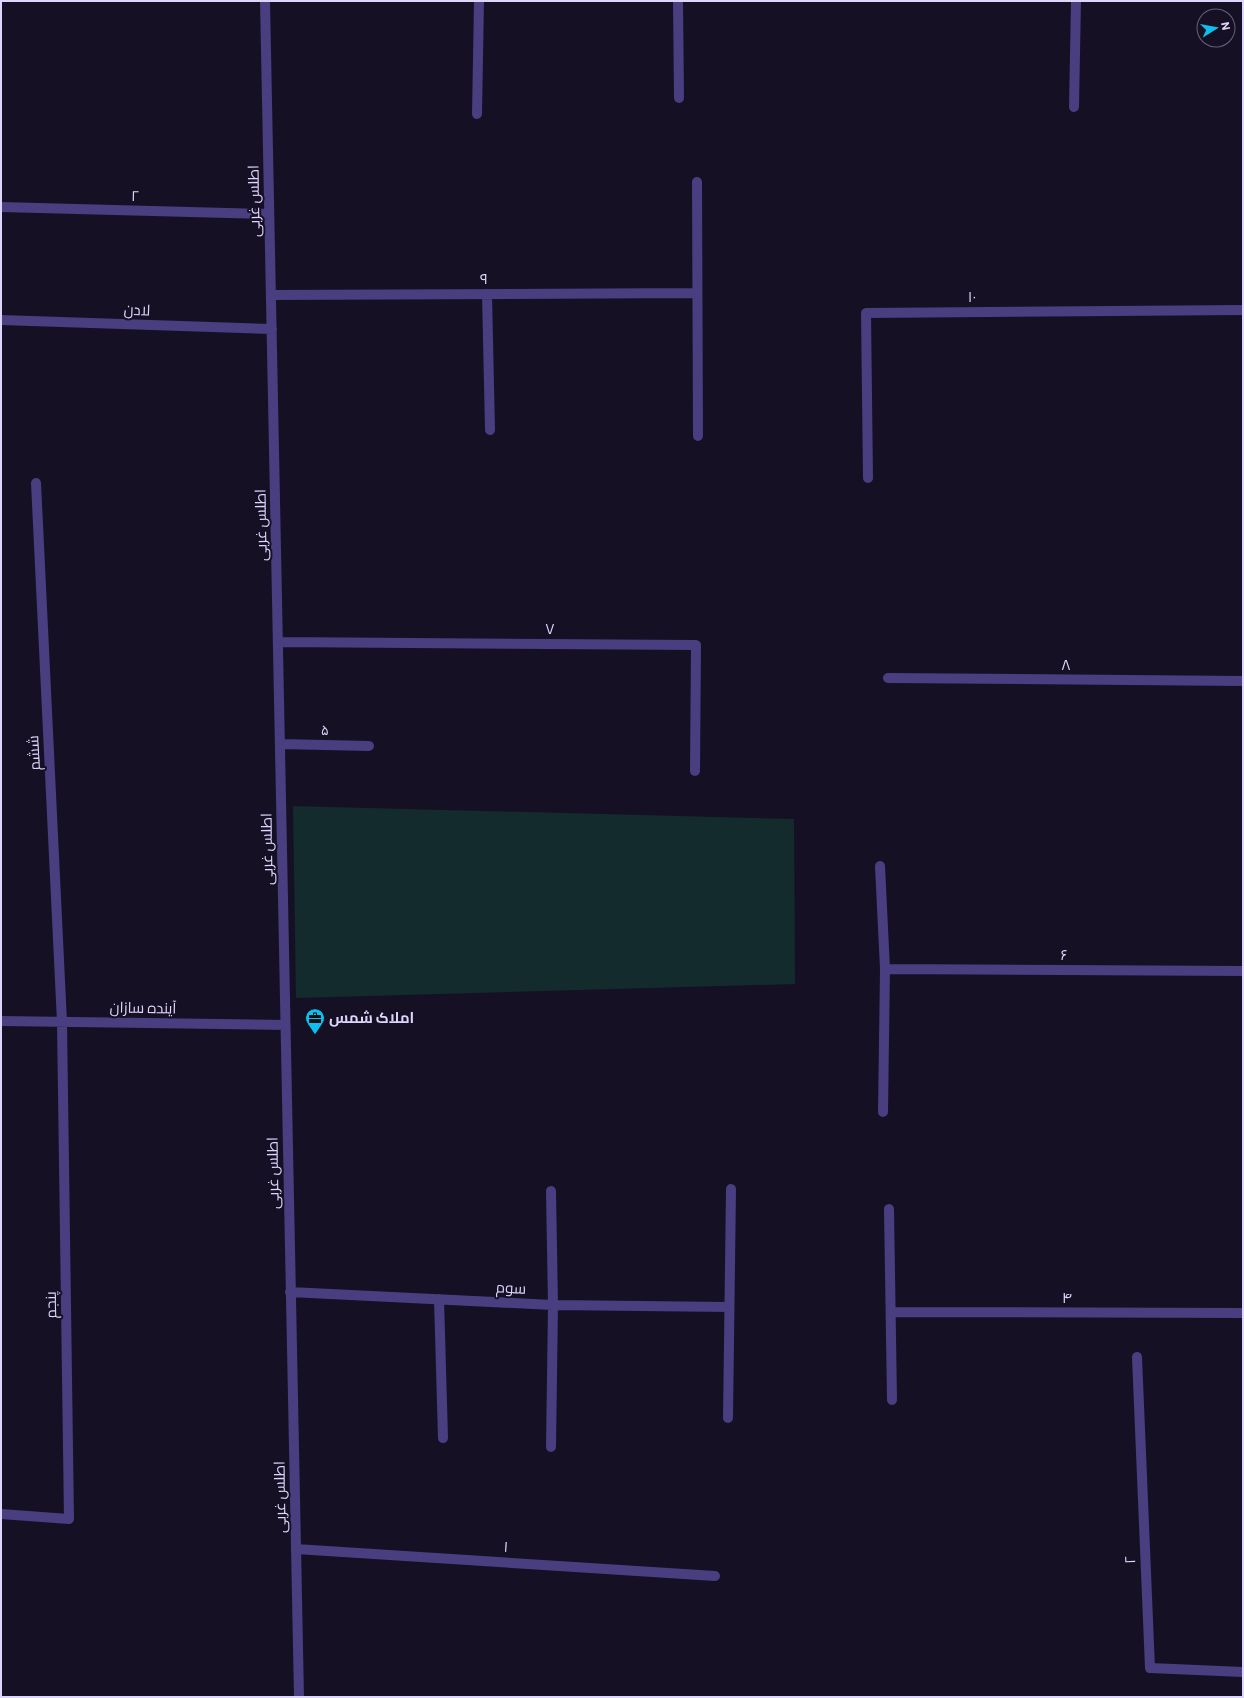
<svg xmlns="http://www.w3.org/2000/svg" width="1244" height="1698" font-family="Commissioner,Cairo,sans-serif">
  <rect width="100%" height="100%" fill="#161024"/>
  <path fill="#132b2d" d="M293,806L794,819L795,984L296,998Z"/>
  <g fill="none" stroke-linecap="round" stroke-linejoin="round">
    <path stroke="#483e80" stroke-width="10" d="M265,1L299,1697
      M678,1L679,98
      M1074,107L1076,1
      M477,114L479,1
      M697,182L698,436
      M1,207L269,214
      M487,294L490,430
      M271,295L697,293
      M1,320L272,329
      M868,478L866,313L1243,310
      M278,642L696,645L695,771
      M888,678L1243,681
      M280,744L369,746
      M880,866L885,969L883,1112
      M885,969L1243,971
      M1,1021L285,1025
      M551,1191L553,1305L551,1447
      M889,1209L892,1400
      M290,1292L553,1305L729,1307
      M439,1299L443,1438
      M891,1312L1243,1313
      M1137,1357L1150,1668L1243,1672
      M728,1418L731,1189
      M1,1514L69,1519L62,1022L36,483
      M296,1549L715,1576"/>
  </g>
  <defs>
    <g id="office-pin" transform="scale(1)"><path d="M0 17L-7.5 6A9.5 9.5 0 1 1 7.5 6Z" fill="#0ebeef" stroke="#161024"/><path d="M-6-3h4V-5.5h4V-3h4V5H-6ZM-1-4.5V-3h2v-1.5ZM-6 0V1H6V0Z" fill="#111"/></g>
  </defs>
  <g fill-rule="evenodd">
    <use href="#office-pin" x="315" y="1018"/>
  </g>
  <g text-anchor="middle" stroke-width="4" stroke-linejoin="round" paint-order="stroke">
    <g font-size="15" fill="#ded5fc" stroke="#161024">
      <text transform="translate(135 196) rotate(1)" y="5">۲</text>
      <text transform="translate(254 201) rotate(-91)" y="5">اطلس غربی</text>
      <text x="484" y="284">۹</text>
      <text x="972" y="302">۱۰</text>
      <text transform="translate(137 310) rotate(2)" y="5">لادن</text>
      <text transform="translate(261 525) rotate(-91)" y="5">اطلس غربی</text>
      <text x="550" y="634">۷</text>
      <text x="1066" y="670">۸</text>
      <text transform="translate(325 730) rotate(1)" y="5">۵</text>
      <text transform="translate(34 753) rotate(-93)" y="5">ششم</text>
      <text transform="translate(267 849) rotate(-91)" y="5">اطلس غربی</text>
      <text x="1064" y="960">۶</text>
      <text transform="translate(143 1008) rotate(1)" y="5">آینده سازان</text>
      <text transform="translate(273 1173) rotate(-91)" y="5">اطلس غربی</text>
      <text transform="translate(511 1288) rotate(3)" y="5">سوم</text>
      <text x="1067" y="1303">۴</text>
      <text transform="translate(51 1305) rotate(-91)" y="5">پنجم</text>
      <text transform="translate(280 1497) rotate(-91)" y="5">اطلس غربی</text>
      <text transform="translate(506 1547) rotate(4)" y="5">۱</text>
      <text transform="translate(1130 1560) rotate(-92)" y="5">۲</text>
    </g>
    <g font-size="15" font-weight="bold" fill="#ded5fc" stroke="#161024" text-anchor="start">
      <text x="329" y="1023">املاک شمس</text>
    </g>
  </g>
  <rect width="1244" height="1698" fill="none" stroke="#ded5fc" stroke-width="4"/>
  <g transform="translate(1216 28) rotate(79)"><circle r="19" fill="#161024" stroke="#665f7a"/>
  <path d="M0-3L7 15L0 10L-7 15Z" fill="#0ebeef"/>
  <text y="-6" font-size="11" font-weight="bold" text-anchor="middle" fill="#ded5fc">N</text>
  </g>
</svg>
